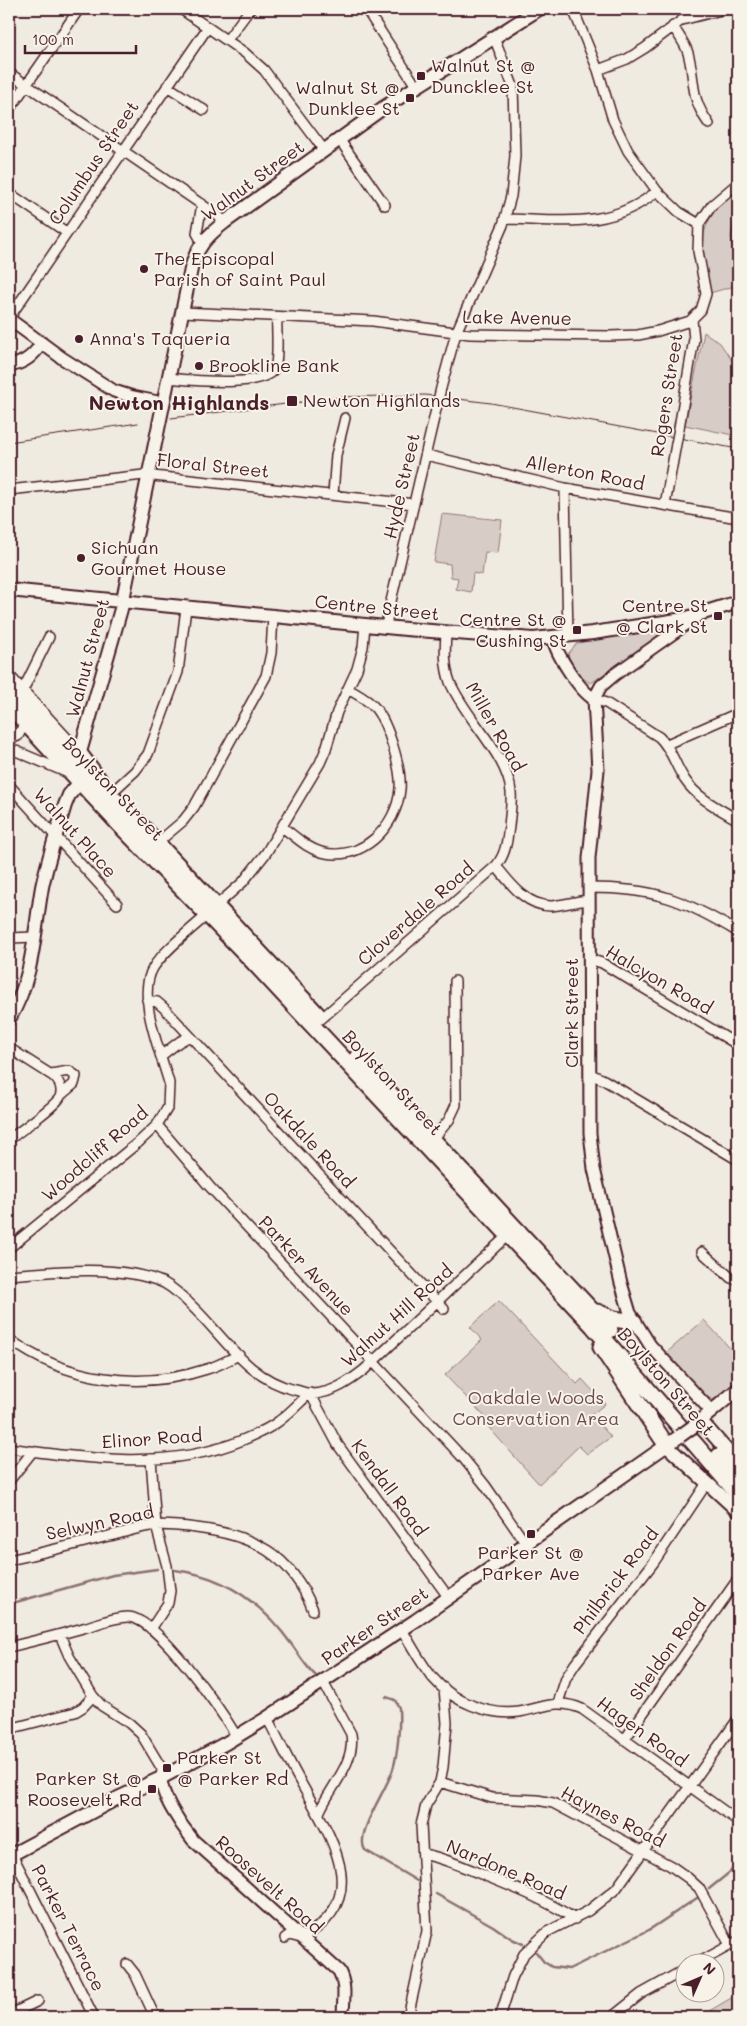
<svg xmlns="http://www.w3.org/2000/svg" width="747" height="2026" font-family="Mali,sans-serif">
  <rect width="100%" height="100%" fill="#f0ebe0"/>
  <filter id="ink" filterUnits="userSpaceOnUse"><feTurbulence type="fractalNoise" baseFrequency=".02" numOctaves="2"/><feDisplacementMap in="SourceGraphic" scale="10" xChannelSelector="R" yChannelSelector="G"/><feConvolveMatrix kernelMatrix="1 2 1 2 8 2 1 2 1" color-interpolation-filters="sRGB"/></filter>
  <g filter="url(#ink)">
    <path fill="#d8cdc6" stroke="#917678" d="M738,188V209L734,219L731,237L733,246V264L737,274L738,285L710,293C710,278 704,265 703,250C700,223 719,204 738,188Z
      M704,332L720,343L733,362L738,365V436L685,425Z
      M442,514L502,520L498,553L485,552L482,575L473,573L471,592L456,589L458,578L451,577L450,564L434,562Z
      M657,630L662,633L654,640L591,683C579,678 571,666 568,654L577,643Z
      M499,1301L577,1384L582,1379L605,1404L591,1415L611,1437L587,1454L579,1446L539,1484L484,1422L487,1419L445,1375L482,1340L470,1327Z
      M704,1320L738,1357V1383L720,1397L713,1400L703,1395L664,1355Z
      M738,1994V2017H699Z"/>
    <path fill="#b7a4a2" stroke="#8b6f72" d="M738,209V286C734,258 726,238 738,209Z"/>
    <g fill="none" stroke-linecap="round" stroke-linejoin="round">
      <path stroke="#8b6f72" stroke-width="2.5" d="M175,1570C226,1576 263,1604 292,1645C300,1656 306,1667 316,1676
        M9,1604L113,1575L157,1569
        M386,1697L395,1700L399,1708C400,1725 398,1753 393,1769C388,1788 354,1834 365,1850L417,1881
        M709,1889L730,1872L738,1863
        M436,1894L493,1926L512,1939L523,1944
        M536,1952L544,1962L552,1967L569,1969L649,1930L697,1898"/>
      <g stroke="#4a1f2b" stroke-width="12">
        <path id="minor" d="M181,9L245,53L264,70L324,150
          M366,9L416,86
          M573,9L598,70L613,120L628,151L657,191L679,212L699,224
          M673,26C678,35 685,43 688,53C696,82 689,96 709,124
          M227,40L250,9
          M598,70L627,59L645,48L682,20L725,9
          M9,73L217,215L225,222
          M167,86L204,110
          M9,110L79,9
          M339,139L385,205
          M9,193L66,232
          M202,204L197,233L202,242
          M505,219C560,220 611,230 657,191
          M182,312L373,321L470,334L610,336L638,335L658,331L690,321L701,310L706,294L698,251L699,224L712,205L738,183
          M9,318L208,27
          M168,378C188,380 267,389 275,367C279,358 276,327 277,317
          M441,388L456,333L503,225L511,196L515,156L513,86L494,37
          M679,428L694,339L692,320
          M426,455L565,488L738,518
          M565,488L568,636
          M9,490L144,475L414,504
          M333,494L336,455L345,418
          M665,505L676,444
          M386,627L388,614L438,401
          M9,675L80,752
          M23,690L49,637
          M594,699L606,703L659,737C672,749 675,766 685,780C698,799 720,809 738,820
          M9,740L18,736L25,723
          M667,744L738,713
          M9,748L68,773
          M9,785L117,904
          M110,794L135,771L148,754L178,672L186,608
          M282,827C295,836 306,848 321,852C361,863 397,827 400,789C402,769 388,724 376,709C369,700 358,695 348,689
          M157,843L183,821L194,807L266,676L271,653L273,616
          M496,866C510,883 526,906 551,906C563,905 576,901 589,900
          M589,888C654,888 683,899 738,932
          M216,906L243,882L266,853L320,763L326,749L337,712L357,669L363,647L365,625
          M9,938L35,937
          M589,959L602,963L738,1045
          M147,1000L157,1002L164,1008L444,1309
          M321,1019L496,866C506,854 507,841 509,826C510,815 512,803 511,792C508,755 464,717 450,682C444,665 445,650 446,633
          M9,1048L53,1076C59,1081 63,1089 60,1097C55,1107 19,1131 9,1140
          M162,1055L179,1042L190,1036
          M51,1074L69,1071L76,1076L74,1084L61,1095
          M590,1074L604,1080L738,1160
          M157,1125L209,1186L464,1459L485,1485L526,1544
          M433,1139L449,1120L456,1105L455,981
          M9,1248L140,1141L157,1125L168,1107L169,1083C161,1053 136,996 153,968C164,950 192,929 208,914
          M702,1252L731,1278L738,1280
          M9,1275C53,1271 123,1264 164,1283C175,1289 184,1298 193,1307C226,1339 248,1379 295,1390C300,1391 308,1394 313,1394C333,1393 350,1381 364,1370L508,1235
          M9,1339C66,1381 140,1391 207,1369C218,1366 228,1360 239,1355
          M9,1448C87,1459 171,1471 245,1439C257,1434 269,1429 279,1421C290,1413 300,1402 310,1393L338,1445L449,1598
          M151,1459L156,1526L167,1566L170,1591L168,1603L151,1629
          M9,1481L33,1451
          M9,1560C42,1553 76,1544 109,1536C123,1533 136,1528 150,1526C165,1524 181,1526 196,1528C253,1535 291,1554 313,1610
          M402,1630C412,1646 421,1664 433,1678C453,1702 489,1716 519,1712C543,1708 557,1698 582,1709L738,1821
          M60,1635L69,1656L93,1696L102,1706L129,1723L141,1734L162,1769L161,1778
          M9,1647C34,1641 59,1635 83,1628C98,1624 113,1617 128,1617C157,1617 222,1712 237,1737
          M558,1703L566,1678L575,1664L654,1562L707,1483
          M267,1718C279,1740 289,1762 301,1783C330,1836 375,1899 301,1938L289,1935L285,1938
          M9,1729L75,1712L83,1707L93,1696
          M625,1739L738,1579
          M440,1782L492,1798L537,1800L553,1803L671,1866L688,1878L699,1888L730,1945
          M319,1813C329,1788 356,1763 351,1734L323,1682
          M12,1854L94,2017
          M423,1854C443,1858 462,1866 481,1874C513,1887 546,1900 575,1919
          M127,1964L135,1974L155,2017
          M696,1964L738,1941
          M9,2015L38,2001
          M408,2017L427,1931L421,1825L426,1805L440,1782L443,1767L447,1723L444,1688
          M500,2017L513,1976L524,1954L547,1932L588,1911L616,1889L738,1719
          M612,2017L641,1994L684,1970"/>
      </g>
      <g stroke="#4a1f2b" stroke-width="15">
        <path id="tertiary" d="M9,319L62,358L114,391L133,397L163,403
          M9,366C25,363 33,356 42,343
          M696,617L614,675L601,686L594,699L598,770L589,858L590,1133L594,1169L621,1283L630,1313L650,1345L712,1412
          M553,638C556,654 579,690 594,699
          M161,1778C161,1796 181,1825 193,1840L339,1971C347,1986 343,2001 343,2017"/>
      </g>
      <g stroke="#4a1f2b" stroke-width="16">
        <path id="secondary" d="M9,590L406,629L533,639L593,633L684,619L738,602
          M101,780L80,752L121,609L191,269C196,247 208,235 225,222L383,108L539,9
          M9,1019C34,978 34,932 42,887C48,859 57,832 65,805L69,795L80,782
          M701,1421L738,1463
          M698,1423L738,1389
          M667,1446L738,1511
          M9,1856L118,1798L161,1778L226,1743L267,1718L415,1621L680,1436"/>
      </g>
      <g stroke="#4a1f2b" stroke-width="19">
        <path id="trunk" d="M9,690L43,728L143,828L318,1015
          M9,705L118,823L243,951L593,1326L738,1494
          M357,1058L610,1330
          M597,1312L614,1319L634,1322
          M601,1347L667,1446
          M719,1456L738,1478"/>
      </g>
      <use href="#minor" stroke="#f7f3e8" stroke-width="9"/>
      <use href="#tertiary" stroke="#f7f3e8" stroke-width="11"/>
      <use href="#secondary" stroke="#f7f3e8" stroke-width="12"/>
      <use href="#trunk" stroke="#f7f3e8" stroke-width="15"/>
      <path stroke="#4a1f2b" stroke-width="1" d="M171,418L343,397L425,395L491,403L738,449
        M9,442L138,423"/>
      <g stroke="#4a1f2b" stroke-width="12" stroke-linecap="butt">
        <path id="minor-bridge" d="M438,401L441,388
          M676,444L679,428"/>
      </g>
      <g stroke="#4a1f2b" stroke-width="16" stroke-linecap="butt">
        <path id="secondary-bridge" d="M680,1436L698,1423"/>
      </g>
      <use href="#minor-bridge" stroke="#f7f3e8" stroke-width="9"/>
      <use href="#secondary-bridge" stroke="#f7f3e8" stroke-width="12"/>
    </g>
  </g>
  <g fill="#4a1f2b" stroke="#f7f3e8" stroke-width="2">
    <rect x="416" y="71" width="10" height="10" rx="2.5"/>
    <rect x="405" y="93" width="10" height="10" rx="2.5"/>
    <circle cx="144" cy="269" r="5"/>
    <circle cx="79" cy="339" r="5"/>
    <circle cx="199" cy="366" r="5"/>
    <rect x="286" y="395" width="12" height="12" rx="2.5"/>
    <circle cx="81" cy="558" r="5"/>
    <rect x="713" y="611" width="10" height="10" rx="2.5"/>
    <rect x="572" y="625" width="10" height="10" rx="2.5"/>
    <rect x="526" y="1529" width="10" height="10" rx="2.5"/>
    <rect x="162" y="1763" width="10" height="10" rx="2.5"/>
    <rect x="147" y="1784" width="10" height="10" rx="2.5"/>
  </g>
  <g text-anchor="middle" stroke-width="4" stroke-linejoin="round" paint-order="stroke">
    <g font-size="18" fill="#4a1f2b" stroke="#f7f3e8" text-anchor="start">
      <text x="431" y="72">Walnut St @<tspan x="431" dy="21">Duncklee St</tspan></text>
      <text x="400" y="94" text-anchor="end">Walnut St @<tspan x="400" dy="21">Dunklee St</tspan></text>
      <text x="154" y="265">The Episcopal<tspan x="154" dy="21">Parish of Saint Paul</tspan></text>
      <text x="89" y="345">Anna's Taqueria</text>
      <text x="209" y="372">Brookline Bank</text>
      <text x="303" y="407">Newton Highlands</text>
      <text x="91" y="554">Sichuan<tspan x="91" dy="21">Gourmet House</tspan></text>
      <text x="708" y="612" text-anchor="end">Centre St<tspan x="708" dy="21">@ Clark St</tspan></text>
      <text x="567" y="626" text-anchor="end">Centre St @<tspan x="567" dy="21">Cushing St</tspan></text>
      <text x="531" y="1559" text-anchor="middle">Parker St @<tspan x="531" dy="21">Parker Ave</tspan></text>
      <text x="177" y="1764">Parker St<tspan x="177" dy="21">@ Parker Rd</tspan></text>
      <text x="142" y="1785" text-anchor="end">Parker St @<tspan x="142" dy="21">Roosevelt Rd</tspan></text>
    </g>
    <g font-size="18" fill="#4a1f2b" stroke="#f7f3e8">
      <text transform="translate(94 163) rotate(-56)" y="6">Columbus Street</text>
      <text transform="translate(253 181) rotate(-36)" y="6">Walnut Street</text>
      <text transform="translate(517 318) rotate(1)" y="6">Lake Avenue</text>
      <text transform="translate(667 395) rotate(-81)" y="6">Rogers Street</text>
      <text transform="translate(213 466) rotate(6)" y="6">Floral Street</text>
      <text transform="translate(585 473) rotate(11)" y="6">Allerton Road</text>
      <text transform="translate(402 486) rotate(-77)" y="6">Hyde Street</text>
      <text transform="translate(377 608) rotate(6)" y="6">Centre Street</text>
      <text transform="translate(88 658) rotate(-75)" y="6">Walnut Street</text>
      <text transform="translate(495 727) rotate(60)" y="6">Miller Road</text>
      <text transform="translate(113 789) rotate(46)" y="6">Boylston Street</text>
      <text transform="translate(75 833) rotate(48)" y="6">Walnut Place</text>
      <text transform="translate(416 914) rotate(-41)" y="6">Cloverdale Road</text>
      <text transform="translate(659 980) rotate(30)" y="6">Halcyon Road</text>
      <text transform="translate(572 1013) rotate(-90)" y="6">Clark Street</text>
      <text transform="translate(392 1083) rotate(47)" y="6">Boylston Street</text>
      <text transform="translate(309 1140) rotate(47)" y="6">Oakdale Road</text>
      <text transform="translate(95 1154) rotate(-41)" y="6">Woodcliff Road</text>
      <text transform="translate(306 1266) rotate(47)" y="6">Parker Avenue</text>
      <text transform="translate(397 1316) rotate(-42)" y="6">Walnut Hill Road</text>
      <text transform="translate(666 1382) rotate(49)" y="6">Boylston Street</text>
      <text transform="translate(152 1439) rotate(-4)" y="6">Elinor Road</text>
      <text transform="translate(389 1488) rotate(54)" y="6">Kendall Road</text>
      <text transform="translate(100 1523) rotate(-12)" y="6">Selwyn Road</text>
      <text transform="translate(616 1581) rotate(-53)" y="6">Philbrick Road</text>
      <text transform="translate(375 1626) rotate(-34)" y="6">Parker Street</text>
      <text transform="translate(668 1650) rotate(-55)" y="6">Sheldon Road</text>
      <text transform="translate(642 1732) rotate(36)" y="6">Hagen Road</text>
      <text transform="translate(613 1817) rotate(27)" y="6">Haynes Road</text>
      <text transform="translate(506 1870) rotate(23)" y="6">Nardone Road</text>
      <text transform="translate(269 1885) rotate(42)" y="6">Roosevelt Road</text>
      <text transform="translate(68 1928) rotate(63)" y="6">Parker Terrace</text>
    </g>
    <g font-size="18" fill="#6e4a52" stroke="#f7f3e8">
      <text x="536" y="1404">Oakdale Woods<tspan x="536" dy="21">Conservation Area</tspan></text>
    </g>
    <g font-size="20" font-weight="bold" fill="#4a1f2b" stroke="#f7f3e8">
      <text x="179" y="410">Newton Highlands</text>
    </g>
  </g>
  <rect width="747" height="2026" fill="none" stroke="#f7f3e8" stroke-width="30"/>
  <rect x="15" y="15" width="717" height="1996" fill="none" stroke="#4a1f2b" stroke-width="2" filter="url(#ink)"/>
  <g transform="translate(700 1978) rotate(45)"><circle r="24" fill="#f7f3e8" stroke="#b29e9c"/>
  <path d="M0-4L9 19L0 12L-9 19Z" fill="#4a1f2b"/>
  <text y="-8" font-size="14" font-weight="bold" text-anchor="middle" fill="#4a1f2b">N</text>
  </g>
  <path d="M25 45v8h111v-8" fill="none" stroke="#4a1f2b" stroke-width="2.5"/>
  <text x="32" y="45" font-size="15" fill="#4a1f2b" stroke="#f7f3e8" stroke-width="4" paint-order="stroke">100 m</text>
</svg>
